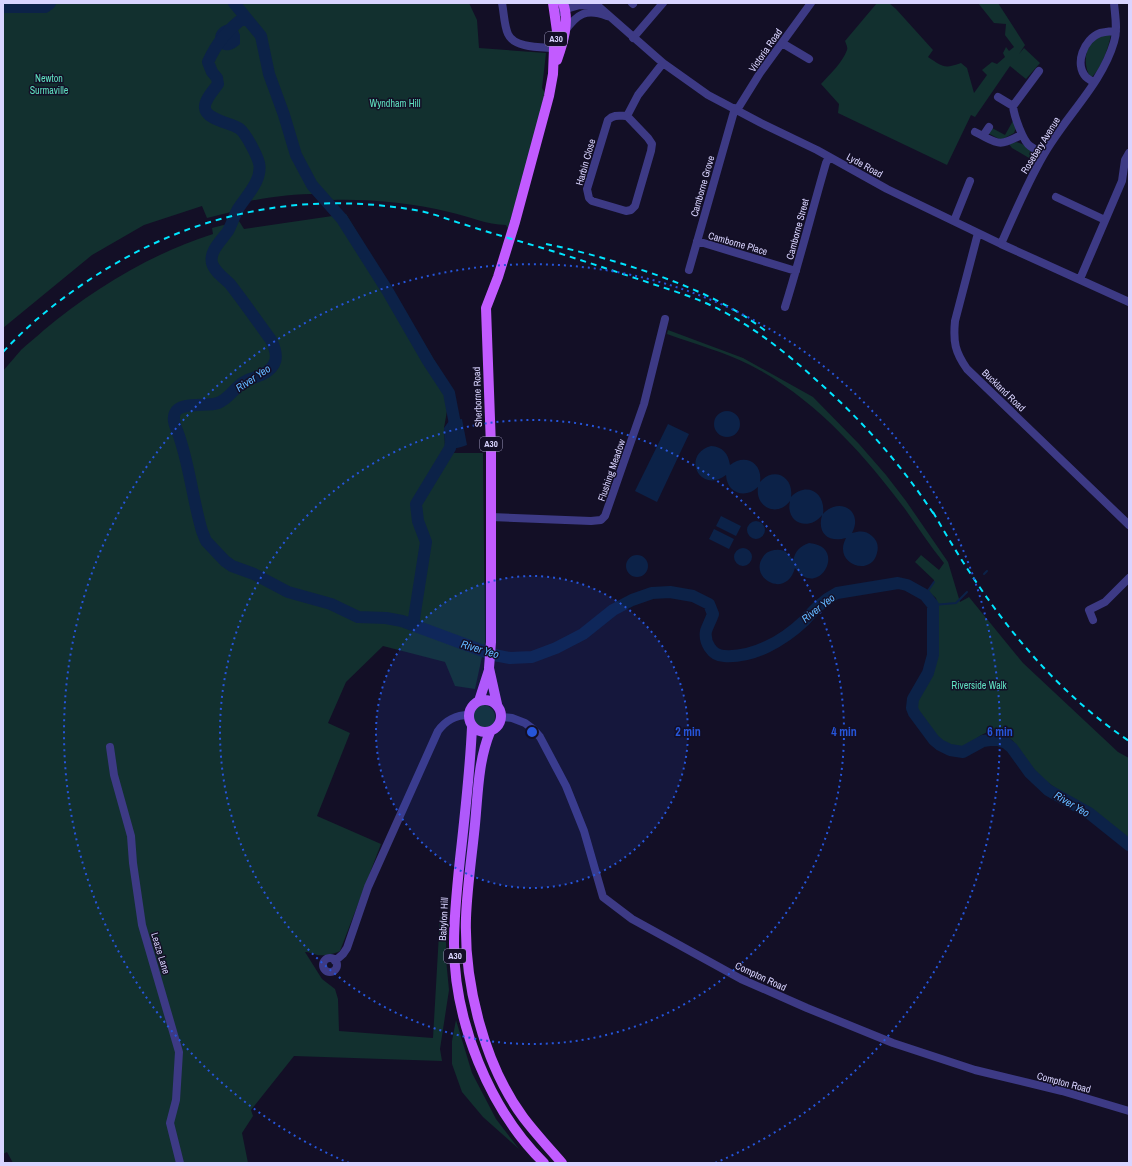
<svg xmlns="http://www.w3.org/2000/svg" width="1132" height="1166" font-family="'Archivo Narrow',sans-serif">
  <rect width="100%" height="100%" fill="#130f26"/>
  <path fill="#12302f" d="M3,3H469L477,20L479,48L546,53L542,88L545,93L531,148L508,229L506,225C487,225 468,216 449,212C411,203 371,199 332,200L327,194C296,193 267,198 237,203L235,211L207,218L202,206L144,225L92,255L3,328Z
    M877,3H889L896,9L933,50L928,57C943,67 944,69 961,63L967,68L974,93L987,75L982,70L992,62L997,64L1005,57L1003,53L1006,47L1009,51L1014,47L1005,35L1006,24L994,23L978,3H998L1025,45L1019,54L1024,48L1040,63L1026,79L1010,66L975,117L971,115L947,165L838,113L839,104L821,84C829,75 843,62 847,50C848,47 846,44 845,41Z
    M1111,34C1109,47 1101,69 1091,78C1082,65 1084,42 1101,36C1104,35 1108,35 1111,34Z
    M1014,119L1017,125L1014,133L1001,140L988,133L992,128L1005,135Z
    M1016,142C1025,144 1036,151 1036,160L1034,161L1012,148L1009,144Z
    M346,214L451,388L444,428L445,446L441,453H483L485,643L475,689L455,686L445,662L383,646L346,682L328,723L350,733L317,816L381,844L340,951C334,954 324,956 317,955C313,954 310,952 305,952L322,979L335,989L338,999L339,1031L433,1038L440,916H446V959L449,990L440,1049L442,1061L294,1056L251,1110L253,1116L242,1133L248,1163H13L7,1152L3,1154V371C9,364 15,357 21,350C28,343 37,337 44,330C92,290 152,253 213,234L212,228L239,221L244,229Z
    M668,330L743,358L813,397L859,444L886,475L906,501L948,562L960,602L969,597L1023,663L1118,752L1129,758V840L1097,813L1057,789L1040,777L1028,764L1013,741L1000,731C977,724 964,770 930,732C922,723 916,713 914,701L929,679L936,665V660L939,611L936,598L928,591L934,583V580L915,562L921,555L939,570L944,563C930,546 918,527 905,509C863,453 813,397 750,365C724,352 695,344 667,334Z
    M471 717a12 12 0 1 1 24 0a12 12 0 1 1-24 0Z
    M456,1020L472,1073L496,1119L519,1149L483,1117L462,1092L452,1064V1041Z"/>
  <path fill="#0c2248" d="M235,23L240,35V44C222,61 207,39 220,28C224,24 231,24 235,23Z
    M714 424a13 13 0 1 1 26 0a13 13 0 1 1-26 0Z
    M462,419L467,445C459,448 453,450 445,446L444,428L449,421Z
    M668,424L689,434L657,502L635,491Z
    M711,446C723,447 728,453 730,465C745,453 763,463 760,482C774,466 794,477 791,497C807,481 826,493 823,514C839,496 864,511 852,533C859,531 866,530 872,536C877,540 879,546 877,553C871,578 832,564 846,538C828,543 817,533 822,515C809,532 785,523 790,501C777,518 755,507 758,487C746,499 727,494 726,475C699,495 681,454 711,446Z
    M721,516L741,526L736,536L716,526Z
    M747 530a9 9 0 1 1 18 0a9 9 0 1 1-18 0Z
    M714,529L734,539L729,549L709,539Z
    M809,543C849,546 818,601 795,568C786,600 748,578 763,557C766,552 771,550 776,550C784,549 790,554 793,561C795,551 800,546 809,543Z
    M734 557a9 9 0 1 1 18 0a9 9 0 1 1-18 0Z
    M626 566a11 11 0 1 1 22 0a11 11 0 1 1-22 0Z"/>
  <g fill="none" stroke-linecap="round" stroke-linejoin="round">
    <path stroke="#0c2248" stroke-width="2" d="M984,574L987,571
      M925,595L934,582
      M933,605L956,603L967,592"/>
    <path stroke="#0c2248" stroke-width="12" d="M234,3L261,36L269,74L284,115L296,155L312,185L342,219L387,290L428,361L449,393L455,424L450,448L416,504L418,521L426,542L413,625
      M3,7H45L50,3
      M245,17C229,28 216,44 208,62L212,72L217,78L218,84C214,90 204,100 205,108C206,120 232,123 240,129C246,134 257,155 259,163C263,180 246,196 238,209C234,216 232,224 228,231C222,240 209,251 212,263C214,271 224,278 230,284C244,302 258,322 271,340C279,356 278,367 261,375C255,378 249,378 244,382C234,388 229,399 218,403C207,407 180,401 175,413C171,421 178,431 180,439C190,469 193,501 202,531L206,541L225,561L232,566L254,574L288,592L331,604L358,617L386,618L402,621L494,655L510,658L532,657L556,648L583,634L613,610L632,600L652,593L670,592L693,596L709,604L713,614C711,620 708,625 706,631C704,642 712,656 724,656C753,658 783,641 804,621C814,610 823,600 837,593L898,583L907,585L925,595L933,605V655L928,673L913,699L912,708L914,713L934,740L940,745L950,750L963,752L983,741L990,740H998L1006,743L1012,748L1030,773L1048,790L1089,813L1129,845"/>
    <path stroke="#3d3a85" stroke-width="8" d="M502,3C504,13 504,25 508,34C514,48 541,47 554,48
      M632,3L633,4
      M561,12L566,9L580,5L598,6L663,63L708,95L761,123L817,150L887,189L1001,244L1129,302
      M565,31C577,14 586,8 607,16
      M633,38L663,3
      M782,43L809,59
      M1039,71L1013,106C1014,116 1023,141 1030,146C1034,149 1039,152 1044,154
      M1094,83C1092,81 1088,79 1086,77C1074,64 1084,39 1100,33C1105,32 1111,31 1116,31
      M998,97L1013,106
      M737,110L760,73L811,3
      M627,116C620,116 614,114 608,120L587,189L589,198L592,201L626,211L631,210L635,206L651,151L652,144L648,138L627,116L638,95L663,63
      M975,132C998,143 997,148 1021,135
      M983,136L989,127
      M1056,197L1105,220
      M954,221L970,181
      M978,233L955,321C953,342 955,352 967,369L1129,525
      M697,241L796,271
      M1001,244C1014,214 1027,184 1043,156C1064,118 1102,84 1114,42C1118,30 1115,15 1114,3
      M689,270L735,108
      M1080,279L1122,181L1125,160L1129,153
      M785,307C800,259 812,211 826,163L829,157
      M491,517L591,521L601,520L605,516L644,404L665,319
      M1093,620L1089,610L1105,602L1129,578
      M502,717L512,718L525,723L533,729L540,737L566,786L584,831L603,897L632,919L741,979L807,1008L893,1043L975,1070L1062,1091L1129,1111
      M110,747L114,775L131,836L133,863L142,925L179,1052L176,1100L170,1123L180,1163
      M323 965a7 7 0 1 1 14 0a7 7 0 1 1-14 0Z
      M335,961L343,954L347,948L368,887L438,731C446,720 455,715 469,715"/>
    <path stroke="#c25bff" stroke-width="10" d="M557,60C563,43 570,21 563,3
      M469 716a16 16 0 1 1 32 0a16 16 0 1 1-32 0Z
      M479,701L489,670
      M497,704L489,668L491,642V447L486,308L498,277L515,222L549,96L553,74L554,48L557,31L553,3
      M472,727C470,771 465,815 460,859C457,887 454,916 454,944C454,1021 489,1109 544,1163
      M490,732C477,764 478,800 474,834C471,862 467,890 466,918C464,983 484,1064 523,1117C535,1133 549,1148 562,1163"/>
    <path stroke="#00e5ff" stroke-width="2" stroke-dasharray="6 5" stroke-linecap="butt" d="M546,244C581,251 614,261 648,272C691,287 731,304 767,332
      M3,352C28,325 55,303 86,282C185,215 296,190 415,210C433,213 449,220 466,225C491,233 515,240 539,247C575,258 611,270 647,282C667,289 688,295 708,304C747,322 782,349 814,378C861,419 901,464 935,516
      M933,512C983,600 1043,683 1129,741"/>
  </g>
  <circle cx="532" cy="732" r="156" fill="#2655da" fill-opacity=".12"/>
  <g fill="none" stroke="#2655da" stroke-width="2" stroke-dasharray="2 4">
    <circle cx="532" cy="732" r="156"/>
    <circle cx="532" cy="732" r="312"/>
    <path d="M349 1163A468 468 0 1 1 715 1163"/>
  </g>
  <g text-anchor="middle" stroke-width="3" stroke-linejoin="round" paint-order="stroke">
    <g fill="#130f26" stroke="#9e99be" stroke-width="1">
      <rect x="545" y="32" width="22" height="14" rx="3"/>
      <rect x="480" y="437" width="22" height="14" rx="3"/>
      <rect x="444" y="949" width="22" height="14" rx="3"/>
    </g>
    <g font-size="9" font-weight="bold" fill="#d9d4ff">
      <text x="556" y="42">A30</text>
      <text x="491" y="447">A30</text>
      <text x="455" y="959">A30</text>
    </g>
    <g font-size="10" fill="#d9d4ff" stroke="#130f26">
      <text transform="translate(765 50) rotate(-55)" y="4">Victoria Road</text>
      <text transform="translate(1040 145) rotate(-58)" y="4">Rosebery Avenue</text>
      <text transform="translate(585 162) rotate(-74)" y="4">Harbin Close</text>
      <text transform="translate(865 165) rotate(29)" y="4">Lyde Road</text>
      <text transform="translate(702 186) rotate(-74)" y="4">Camborne Grove</text>
      <text transform="translate(797 229) rotate(-75)" y="4">Camborne Street</text>
      <text transform="translate(738 243) rotate(16)" y="4">Camborne Place</text>
      <text transform="translate(1004 390) rotate(44)" y="4">Buckland Road</text>
      <text transform="translate(477 397) rotate(-92)" y="4">Sherborne Road</text>
      <text transform="translate(611 470) rotate(-71)" y="4">Flushing Meadow</text>
      <text transform="translate(443 919) rotate(-87)" y="4">Babylon Hill</text>
      <text transform="translate(161 953) rotate(73)" y="4">Leaze Lane</text>
      <text transform="translate(761 976) rotate(25)" y="4">Compton Road</text>
      <text transform="translate(1064 1082) rotate(15)" y="4">Compton Road</text>
    </g>
    <g font-size="10" fill="#5fe0c0" stroke="#130f26">
      <text x="49" y="82">Newton<tspan x="49" dy="12">Surmaville</tspan></text>
      <text x="395" y="107">Wyndham Hill</text>
      <text x="979" y="689">Riverside Walk</text>
    </g>
    <g font-size="11" font-style="italic" fill="#62b6ff" stroke="#130f26">
      <text transform="translate(253 378) rotate(-34)" y="4">River Yeo</text>
      <text transform="translate(818 608) rotate(-38)" y="4">River Yeo</text>
      <text transform="translate(480 649) rotate(17)" y="4">River Yeo</text>
      <text transform="translate(1072 804) rotate(31)" y="4">River Yeo</text>
    </g>
  </g>
  <circle cx="532" cy="732" r="6" fill="#2655da" stroke="#130f26" stroke-width="2"/>
  <g font-size="12" text-anchor="middle" font-weight="bold" fill="#2655da" stroke="#130f26" stroke-width="3" stroke-linejoin="round" paint-order="stroke">
    <text x="688" y="736">2 min</text>
    <text x="844" y="736">4 min</text>
    <text x="1000" y="736">6 min</text>
  </g>
  <rect width="1132" height="1166" fill="none" stroke="#d9d4ff" stroke-width="8"/>
</svg>
